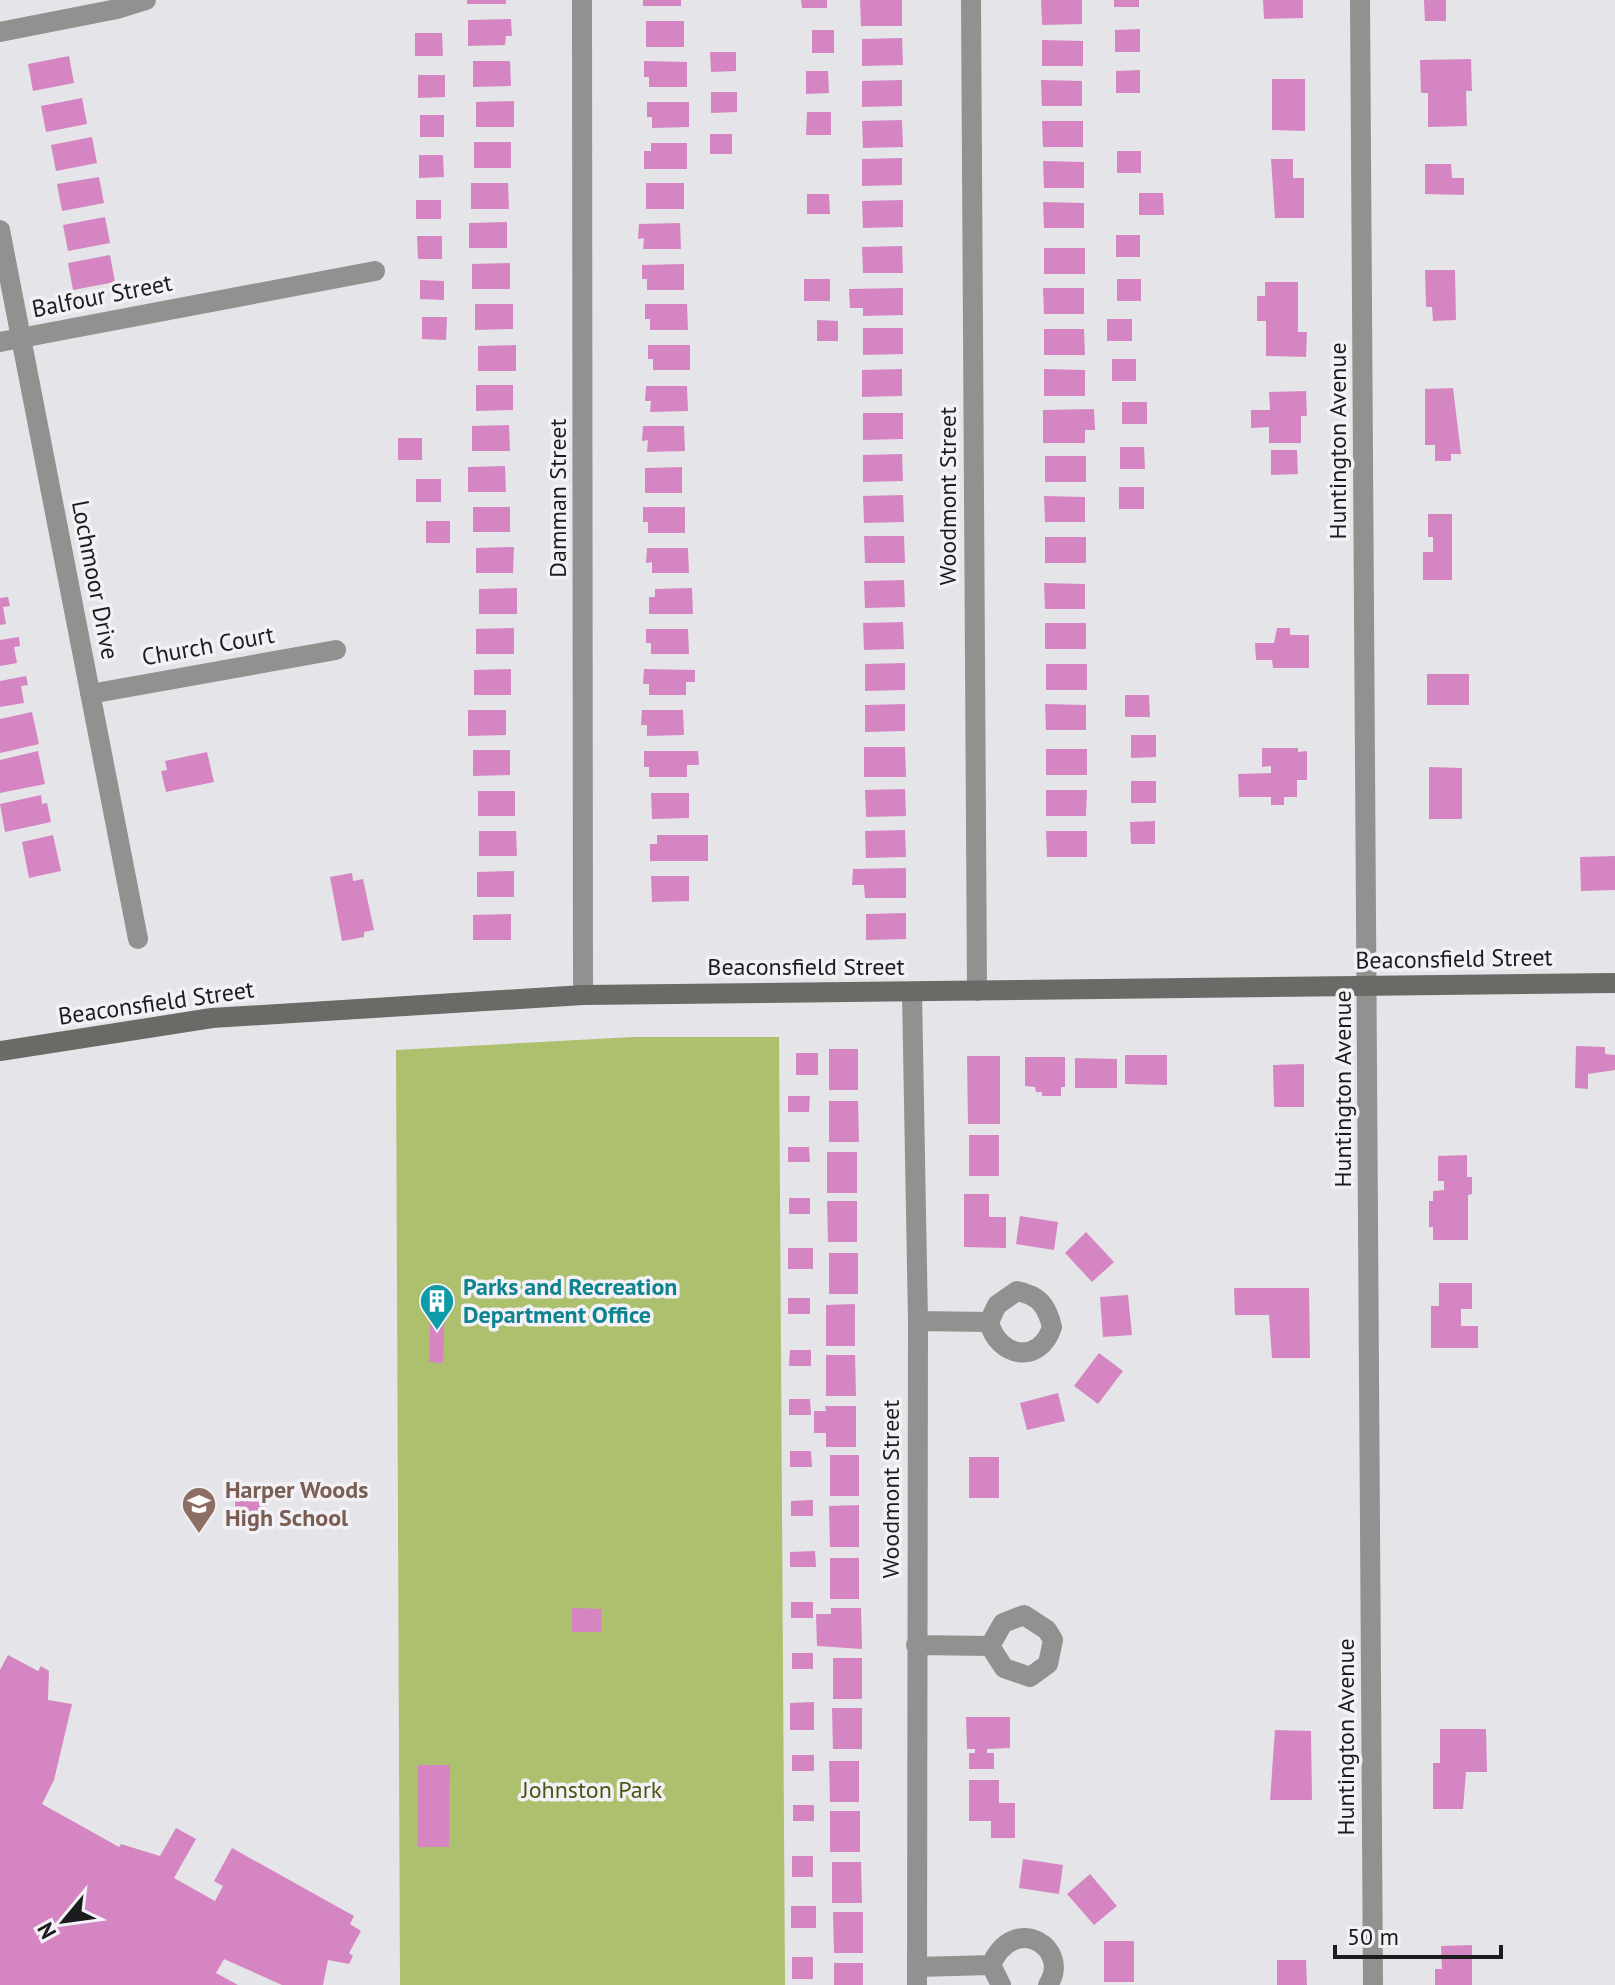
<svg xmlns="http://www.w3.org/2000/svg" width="1615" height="1985" font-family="'PT Sans',sans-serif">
  <rect width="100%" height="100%" fill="#e5e4e8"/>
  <path fill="#adc06e" d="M633,1037H779L785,1985H400L396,1050Z"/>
  <path fill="#d586c2" d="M467,0H506V4H467Z
    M643,0H681V6H643Z
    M801,0H827V8H802Z
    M860,0H902V26H861Z
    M1041,0H1082V24L1042,25Z
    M1114,0H1139V7H1114Z
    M1263,0H1303V18L1264,19Z
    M1424,0H1446V21H1425Z
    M511,19L512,36H506L505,45L468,46V20Z
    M646,21H684V47H646Z
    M1140,29V52H1115V30Z
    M812,30H834V53H812Z
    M415,33H442L443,56H415Z
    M902,38L903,65L862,66V39Z
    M1042,40L1083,41V66H1042Z
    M710,52H736V71L711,72Z
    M69,56L74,83L33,91L28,64Z
    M1471,59L1472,91H1466L1467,126L1428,127V93H1421L1420,60Z
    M473,61H510L511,86L473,87Z
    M644,61L687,62V87H649V77H644Z
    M1140,70V93H1116V71Z
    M806,71H828L829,93L806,94Z
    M418,75H445V97L418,98Z
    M1272,79H1305V131L1272,130Z
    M902,80V106L862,107V81Z
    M1041,80L1082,81V106H1042Z
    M711,92H737V112L711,113Z
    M82,98L87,124L46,132L41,106Z
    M514,101V127H476V102Z
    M647,102H689V127L652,128V117H647Z
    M807,112H831V135H806Z
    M420,115H444V137H420Z
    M902,120L903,147L863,148L862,121Z
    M1042,121H1083V147H1043Z
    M710,134H732V154H710Z
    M92,137L97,163L56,171L51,145Z
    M474,142H511V168H474Z
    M651,143H687V169H644V151H651Z
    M1117,151H1141V173H1117Z
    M419,155H443L444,177L419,178Z
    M902,158V185L862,186V159Z
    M1271,159H1293V178H1304V218H1275Z
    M1043,161L1084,162V188H1044Z
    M1425,164H1451L1452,178H1464V195L1425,194Z
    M99,177L104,203L62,211L57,184Z
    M471,183H508L509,209H471Z
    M646,183H684V209H646Z
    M1139,193H1163L1164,215H1139Z
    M807,194H829L830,214H807Z
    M416,200H441V219H416Z
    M903,200V227L863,228L862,201Z
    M1043,202L1084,203V228H1044Z
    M105,217L110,243L68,251L63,225Z
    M507,222V248H469V223Z
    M680,223L681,249H643L644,238L638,239L639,224Z
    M1116,235H1140V257H1116Z
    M417,236H442V259H418Z
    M902,246L903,273H863L862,247Z
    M1044,248H1085V274H1044Z
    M110,255L115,282L73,290L68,263Z
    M510,263V289H472V264Z
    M684,264V290H647V279H642V265Z
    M1425,270H1455L1456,320L1433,321L1432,307H1426Z
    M804,279H830V301H804Z
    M1117,279H1141V301H1117Z
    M420,280L444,281V300L420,299Z
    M1265,282H1298V332H1307L1306,357L1266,356V321H1257V296H1265Z
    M903,288V315L863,316V308H850L849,289Z
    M1043,288H1084V314H1044Z
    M475,304H513V329L475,330Z
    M645,304H687L688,330H650V319H645Z
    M422,317H447L446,340L422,339Z
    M1107,319H1132V341H1107Z
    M817,320L838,321V341H817Z
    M863,328H903V354L863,355Z
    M1044,329H1084L1085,355H1044Z
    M516,345V371H478V346Z
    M648,345H690V370H653V359H648Z
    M1112,359H1136V381H1112Z
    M902,369V396L862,397V370Z
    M1044,369L1085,370V396H1044Z
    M476,385H513V410L476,411Z
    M646,386H687L688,411L650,412L651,401H645Z
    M1453,388L1461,454H1451V461H1435V445H1425V389Z
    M1306,391L1307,416H1301V443H1269V427L1251,428V410H1270L1269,392Z
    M1122,402H1147V424H1122Z
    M1094,409L1095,430H1085V443H1043V410Z
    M863,413H903V439L863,440Z
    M509,425L510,451H472V426Z
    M643,426H684L685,451L647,452L648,440L642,441Z
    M398,438H422V460H398Z
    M1120,447H1144L1145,469H1120Z
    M1271,450H1297L1298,474L1271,475Z
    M902,454L903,481L863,482V455Z
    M1045,456H1086V482H1045Z
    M505,466L506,492H468V467Z
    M682,467V493H645V468Z
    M416,479H441V502H416Z
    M1119,487H1144V509H1119Z
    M903,495L904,522L864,523L863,496Z
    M1044,496L1085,497V522H1045Z
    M473,507H510V532H473Z
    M643,507H685V533H648V522H643Z
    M1428,514H1452V580H1423V552H1433V537H1428Z
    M426,521H450V543H426Z
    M864,536H904L905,563H865Z
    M1045,537H1086V563H1045Z
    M514,547L513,573H476V548Z
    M647,548H688L689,573H652V562L646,563Z
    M904,580L905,607L865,608L864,581Z
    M1044,583L1085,584V609H1045Z
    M517,588V614H479V589Z
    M692,588L693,614H649V597H655V589Z
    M8,597L10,606L3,607L6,624L0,625V598Z
    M903,622L904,649L864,650L863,623Z
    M1045,623H1086V649H1045Z
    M514,628V654H476V629Z
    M1277,628H1290V635H1309V668H1273L1272,660H1256L1255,643H1274Z
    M646,629H688L689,654H651V643H646Z
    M19,637L20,646L14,647L17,663L0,666V640Z
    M905,663V690L865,691V664Z
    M1046,664H1087V690H1046Z
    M511,669V695H474V670Z
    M644,669L695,670V682H686V695H649V684H643Z
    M1427,674H1469V705H1427Z
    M26,676L28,685L21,686L24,703L0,707V681Z
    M1125,695H1149L1150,717H1125Z
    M905,704V731L865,732V705Z
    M1045,704L1086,705V730H1046Z
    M468,710H506V735L468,736Z
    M642,710H683L684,735L647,736V725H641Z
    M32,712L39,744L0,753V719Z
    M1131,735H1156V757L1131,758Z
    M864,747H905L906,777H864Z
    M1262,748H1298V752L1307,751V780H1297V797H1284V805H1271V797H1239L1238,774L1271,773V766L1262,767Z
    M1046,749H1087V775H1046Z
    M473,750H510V775L473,776Z
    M38,751L45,784L0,793V760Z
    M644,751H698L699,765H687V777H649V767H644Z
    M207,752L214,782L166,792L161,771L167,770L165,761Z
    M1429,767L1462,768V819H1429Z
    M1131,781H1156V803H1131Z
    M905,789L906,816L866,817L865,790Z
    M1046,790H1087L1086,816H1046Z
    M478,791H515V816H478Z
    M651,793H689V818L652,819Z
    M41,795L42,804L47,803L51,822L5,832L0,804Z
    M1155,821V844H1131L1130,822Z
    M905,830L906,857L866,858L865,831Z
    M479,831H516L517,856H479Z
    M1046,831H1087V857H1047Z
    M53,835L61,871L29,878L22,842Z
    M657,835H708V861H650V844H657Z
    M1615,856V890L1581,891L1580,857Z
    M906,868V898H865L864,885H852L853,869Z
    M514,871V897H477V872Z
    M352,873L353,881L363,879L374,930L364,932V937L342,941L330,877Z
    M651,876H689V901L652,902Z
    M906,913V939L866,940V914Z
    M511,914V940H473V915Z
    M1576,1046L1605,1047V1054L1615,1055V1070L1588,1074V1089L1575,1088Z
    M829,1049H858V1090H829Z
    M796,1053H818V1075H796Z
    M1125,1055H1167V1085L1125,1084Z
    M967,1056H1000V1124H968Z
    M1025,1057H1065V1087H1061V1096H1042V1092H1036L1035,1087L1025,1086Z
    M1075,1058L1117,1059V1088H1075Z
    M1304,1064V1107H1274L1273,1065Z
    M788,1096H810L809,1112H788Z
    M829,1101H858L859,1142H829Z
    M969,1135H999V1176H969Z
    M788,1147H809L810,1162H788Z
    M827,1152H857V1193H827Z
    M1467,1155V1177H1472V1194L1468,1195V1240H1433V1227H1429V1201H1433V1191L1444,1190V1181H1438V1156Z
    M964,1194H989V1217H1006V1248L964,1247Z
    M789,1198H810V1214H789Z
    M827,1201H857V1242H828Z
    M1020,1216L1058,1222L1054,1250L1016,1244Z
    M1086,1232L1114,1262L1092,1282L1065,1253Z
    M788,1248H813V1269H788Z
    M829,1253H858V1294H829Z
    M1439,1283H1472V1309H1461V1326H1478V1348H1431V1306H1439Z
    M1234,1288H1309L1310,1358H1272L1269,1315H1235Z
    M1128,1295L1132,1335L1103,1337L1100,1297Z
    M788,1298H810V1314H788Z
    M431,1301H445L443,1363L429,1362Z
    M855,1304V1346H826V1305Z
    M790,1350H811V1366H789Z
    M1099,1353L1123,1371L1098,1404L1074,1386Z
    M826,1355H855L856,1396H826Z
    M1058,1393L1065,1421L1027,1430L1020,1403Z
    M789,1399H810L811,1415H789Z
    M825,1406H856V1447H826V1433H814V1411H826Z
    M790,1451H811L812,1467H790Z
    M830,1455H859V1496H830Z
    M969,1457H999V1498H969Z
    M235,1488H267V1515H235Z
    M813,1500V1516H791V1501Z
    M859,1505V1547H830L829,1506Z
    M815,1551L816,1567H790V1552Z
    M830,1558H859V1599H830Z
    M791,1602H813V1618H791Z
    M572,1608L602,1609L601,1632H572Z
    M831,1608H861L862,1649L817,1646L816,1614H831Z
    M792,1653H813V1669H792Z
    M8,1655L38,1671L41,1666L49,1671L48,1700L72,1704L54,1780L42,1804L119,1847L121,1844L160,1856L176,1828L196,1839L174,1878L215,1901L223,1886L214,1881L232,1848L354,1916L350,1924L361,1931L349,1953L353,1956L349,1964L328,1960L323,1985H282L224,1959L216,1973L238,1985H0V1670Z
    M833,1658H862V1699H833Z
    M814,1702V1730H790V1703Z
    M832,1708H862V1749H833Z
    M966,1717H1010V1748L987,1749V1753H994V1769H969V1753H975V1749H967Z
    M1440,1729H1486L1487,1772H1466L1463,1809H1433V1763H1440Z
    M1275,1730L1311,1731L1312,1800H1270Z
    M792,1755H814V1771H792Z
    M829,1761H859V1802H830Z
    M418,1765H450L449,1847H418Z
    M969,1780H999V1803H1015V1838H991V1821H969Z
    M793,1805H814V1821H793Z
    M830,1811H860V1852H830Z
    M792,1856H813V1877H792Z
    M1023,1859L1063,1865L1059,1894L1019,1888Z
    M832,1862H861L862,1903H832Z
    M1090,1874L1117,1906L1094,1925L1067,1894Z
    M791,1906H816V1928H791Z
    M833,1912H863V1953H834Z
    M1104,1941H1134V1982H1104Z
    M1472,1945V1985H1435V1969H1442L1441,1946Z
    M792,1957H813V1979H792Z
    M1277,1960H1306L1307,1985H1277Z
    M834,1963H863V1985H834Z"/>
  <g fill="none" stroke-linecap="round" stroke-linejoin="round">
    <path stroke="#92918f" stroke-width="20" d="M582,0L583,995
      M971,0L977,991
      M1360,0L1373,1985
      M0,32L117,9L146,0
      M0,230L138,939
      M0,342L375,271
      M90,694L336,650
      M912,993L918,1321L917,1985
      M918,1321L989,1322C998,1358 1040,1365 1052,1327C1047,1306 1039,1295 1017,1291L997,1305L989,1322
      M916,1645L990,1646L1004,1668L1030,1677L1048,1664L1053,1640L1047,1630L1024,1615L1003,1623L990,1646
      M917,1967L991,1965
      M1001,1985L991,1965C1015,1911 1072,1949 1048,1985"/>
    <path stroke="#6b6a67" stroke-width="20" d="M0,1051L212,1018L583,995L1615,983"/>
  </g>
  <defs>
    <g id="building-pin" transform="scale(1.8)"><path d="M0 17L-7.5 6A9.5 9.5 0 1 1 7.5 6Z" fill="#0f9aa8" stroke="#f3f1f6"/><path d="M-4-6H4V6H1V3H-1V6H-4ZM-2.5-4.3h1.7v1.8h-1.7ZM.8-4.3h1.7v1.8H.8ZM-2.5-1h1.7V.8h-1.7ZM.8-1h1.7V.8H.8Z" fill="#fff"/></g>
    <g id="school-pin" transform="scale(1.8)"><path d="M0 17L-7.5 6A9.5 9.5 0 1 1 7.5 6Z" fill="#8d6e63" stroke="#f3f1f6"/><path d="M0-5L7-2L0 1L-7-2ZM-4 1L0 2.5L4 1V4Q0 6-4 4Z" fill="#fff"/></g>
  </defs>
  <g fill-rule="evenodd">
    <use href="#building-pin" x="437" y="1301"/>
    <use href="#school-pin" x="199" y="1504"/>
  </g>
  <g text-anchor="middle" stroke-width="7" stroke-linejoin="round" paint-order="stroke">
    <g font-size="24" fill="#1c1c1e" stroke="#f3f1f6">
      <text transform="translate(102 296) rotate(-11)" y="8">Balfour Street</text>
      <text transform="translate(1338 441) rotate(-90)" y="8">Huntington Avenue</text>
      <text transform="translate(948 496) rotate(-90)" y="8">Woodmont Street</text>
      <text transform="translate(558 498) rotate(-90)" y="8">Damman Street</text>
      <text transform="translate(95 580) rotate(79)" y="8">Lochmoor Drive</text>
      <text transform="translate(208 646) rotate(-10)" y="8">Church Court</text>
      <text transform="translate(1454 959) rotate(-1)" y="8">Beaconsfield Street</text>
      <text x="806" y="975">Beaconsfield Street</text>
      <text transform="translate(156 1003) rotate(-8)" y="8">Beaconsfield Street</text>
      <text transform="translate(1343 1089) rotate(-90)" y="8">Huntington Avenue</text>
      <text transform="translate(891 1489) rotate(-90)" y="8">Woodmont Street</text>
      <text transform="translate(1346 1737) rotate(-90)" y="8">Huntington Avenue</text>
    </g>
    <g font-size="24" font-weight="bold" fill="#0d838f" stroke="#f3f1f6" text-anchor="start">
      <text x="463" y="1295">Parks and Recreation<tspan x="463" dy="28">Department Office</tspan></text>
    </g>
    <g font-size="24" font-weight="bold" fill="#785e54" stroke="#f3f1f6" text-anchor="start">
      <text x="225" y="1498">Harper Woods<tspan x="225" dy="28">High School</tspan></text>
    </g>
    <g font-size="24" fill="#4b5814" stroke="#f3f1f6">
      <text x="592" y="1798">Johnston Park</text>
    </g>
  </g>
  <g transform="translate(64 1921) rotate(241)" stroke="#f3f1f6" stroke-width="6" paint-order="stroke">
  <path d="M0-6L14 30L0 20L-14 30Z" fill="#1c1c1e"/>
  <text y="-12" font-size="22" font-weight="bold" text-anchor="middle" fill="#1c1c1e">N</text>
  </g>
  <path d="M1335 1945v12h166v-12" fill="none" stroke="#1c1c1e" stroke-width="4"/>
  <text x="1347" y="1945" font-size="24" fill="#1c1c1e" stroke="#f3f1f6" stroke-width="6" paint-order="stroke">50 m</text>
</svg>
